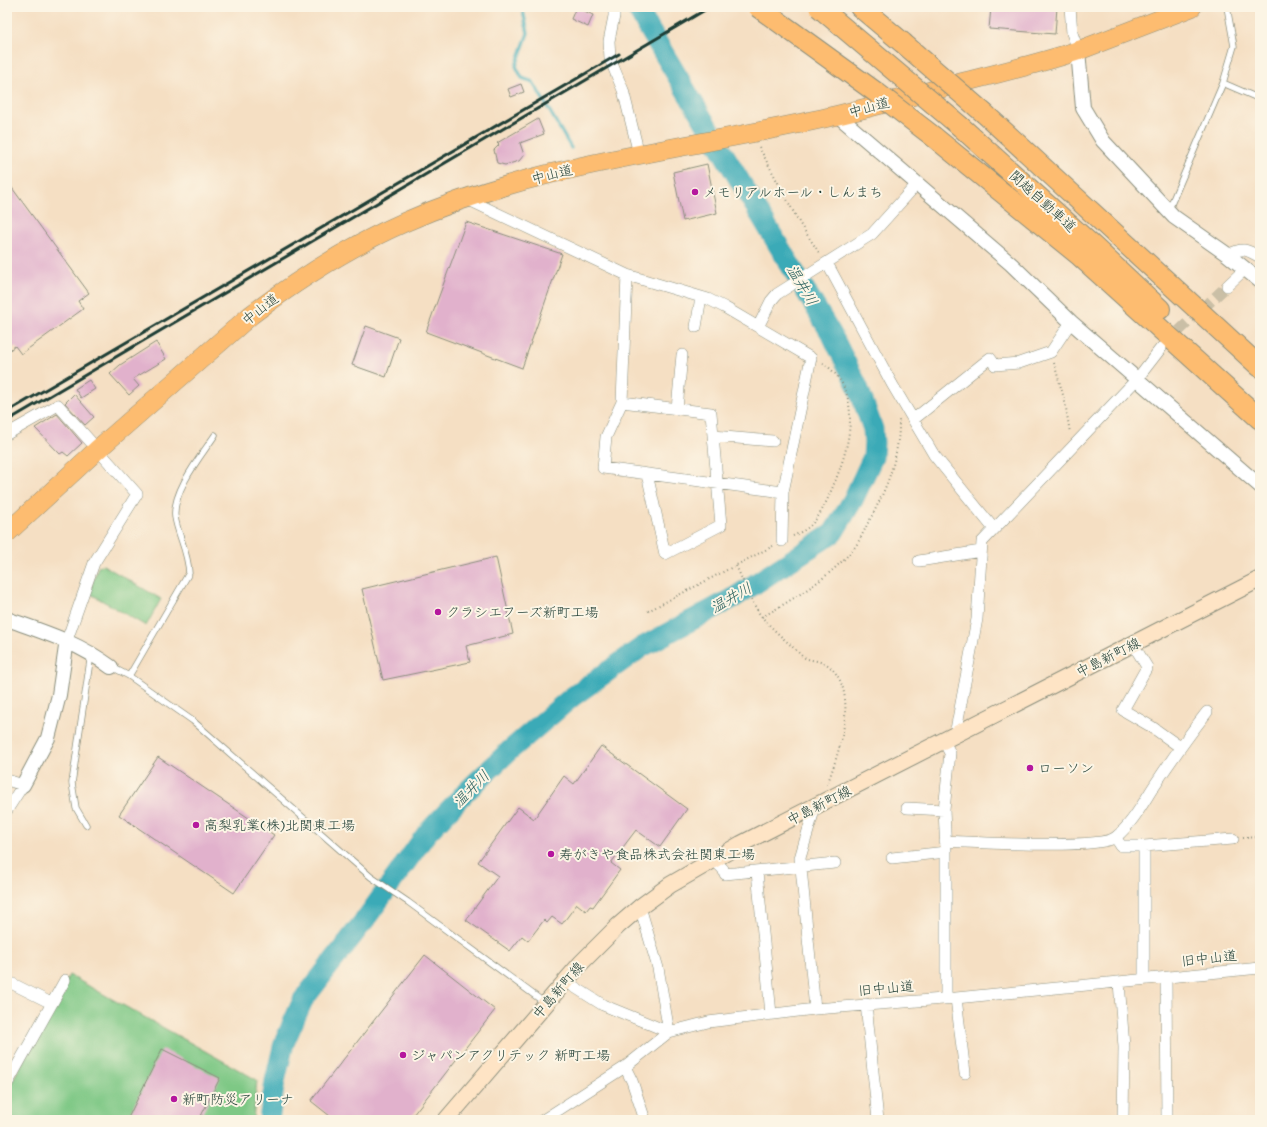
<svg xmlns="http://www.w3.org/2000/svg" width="1267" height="1127" font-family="Mynerve,'Klee One',sans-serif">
  <rect width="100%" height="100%" fill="#fcf5e5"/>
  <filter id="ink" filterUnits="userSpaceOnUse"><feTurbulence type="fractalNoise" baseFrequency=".025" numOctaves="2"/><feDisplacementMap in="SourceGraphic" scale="8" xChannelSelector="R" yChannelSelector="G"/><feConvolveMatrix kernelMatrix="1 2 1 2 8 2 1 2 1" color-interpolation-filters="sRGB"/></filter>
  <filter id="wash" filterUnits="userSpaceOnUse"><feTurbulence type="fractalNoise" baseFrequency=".012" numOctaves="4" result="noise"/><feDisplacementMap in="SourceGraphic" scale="16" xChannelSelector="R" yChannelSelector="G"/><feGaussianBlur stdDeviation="0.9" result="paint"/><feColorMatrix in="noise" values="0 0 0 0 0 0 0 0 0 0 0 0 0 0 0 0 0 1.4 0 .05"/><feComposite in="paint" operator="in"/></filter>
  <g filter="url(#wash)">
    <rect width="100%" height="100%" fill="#f5dfc3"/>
    <path fill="#7ec885" stroke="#4e825c" d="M103,565L161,599L146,626L89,593L98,567Z
      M69,975L257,1080L253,1120H7V1091Z"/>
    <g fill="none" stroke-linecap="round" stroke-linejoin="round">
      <path stroke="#3aaab7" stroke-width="3.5" d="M522,7L528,33L516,66L522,78L533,82L571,148"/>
      <path stroke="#3aaab7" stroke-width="21" d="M269,1120L275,1081L284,1043L303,1000L367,917L427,833L466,792L509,751L572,697L642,647L735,597L833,533L853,500L873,457L874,443L873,429L858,387L832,335L636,7"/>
    </g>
    <g id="blocks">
      <path fill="#e1b1cc" d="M576,7L593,15L588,27L571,19Z
        M991,7H1057L1055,34L989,29Z
        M521,84L524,92L511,97L508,89Z
        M538,119L544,134L520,143L524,155L519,161L505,165L497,163L494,150L499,145L497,143Z
        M707,164L717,213L683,221L673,172Z
        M7,181L89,293L78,301L83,309L21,354L15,346L7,352Z
        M466,222L562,254L522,368L426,332Z
        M366,326L399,338L386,377L352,365Z
        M156,342L166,359L133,379L139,386L129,395L110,374L120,365Z
        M89,380L95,389L81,398L75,389Z
        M74,394L94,417L85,425L65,403Z
        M57,414L82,443L68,456L63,452L60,454L35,428Z
        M496,557L513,634L466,646L470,662L383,680L362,589Z
        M601,746L687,809L660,847L636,830L611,863L620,870L593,907L590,906L586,911L577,904L562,924L552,917L547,923L544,920L528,941L522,936L510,951L466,920L498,876L478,862L518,807L534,819L564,776L574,784Z
        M158,757L274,835L234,893L119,815Z
        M425,955L495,1010L409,1120H335L311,1101Z
        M162,1049L220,1078L199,1120H127Z"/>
    </g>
  </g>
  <g filter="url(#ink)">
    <use href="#blocks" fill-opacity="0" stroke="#8a8e7c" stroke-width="1"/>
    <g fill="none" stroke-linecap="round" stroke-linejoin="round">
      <path stroke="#cabfa6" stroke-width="11" stroke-dasharray="11 5.5" stroke-linecap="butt" d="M1167,342L1227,286"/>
      <g stroke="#8a8e7c" stroke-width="7">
        <path id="service" d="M1223,83L1260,99
          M1169,209L1223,83L1234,46L1227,7
          M112,667L129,676L193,721L371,877L408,902L545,1003
          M129,676L189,573C188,551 178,536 175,517C172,491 201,456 215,435
          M86,825L76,808L72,783L91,654"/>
      </g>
      <g stroke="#8a8e7c" stroke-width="12">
        <path id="minor" d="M614,7V16L609,41L610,59L623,90L639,154
          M1070,7L1072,33L1078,50
          M467,199L627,275L708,299L724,307L811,358L783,492L782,541
          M1228,255C1242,247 1246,249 1260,257
          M827,263L892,384L934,455L994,529
          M627,275L622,402L606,437L603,468L783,492
          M1227,286L1245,269
          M696,327L701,297
          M758,327L771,301L777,294L872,234L917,184
          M622,402L711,413L721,525L665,554L647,474
          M677,409L682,355
          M914,419L990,358L995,365L1019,363L1051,352L1071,322
          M7,434L58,405L137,494L94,563L67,640
          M713,436L773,441
          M919,561L981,551
          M1133,644L1147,667L1123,710L1152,727L1180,747
          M955,735L977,619L982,542L1137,379L1161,348
          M944,741L950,753L944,810L946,852V998
          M7,780L23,785L7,810
          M907,808L944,810
          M1116,838L1121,846H1144L1233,839
          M945,841C972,842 1100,850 1116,837C1133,823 1144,801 1156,783C1172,759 1189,735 1207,712
          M892,858L946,852
          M713,859L723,869L725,874L835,863
          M757,872L771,1014
          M1166,978L1167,1120
          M1144,979V846
          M7,981L51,1003
          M565,981L603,1005L669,1032L658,968L640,907
          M1119,982L1124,1047L1123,1120
          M956,998L965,1073
          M866,1004L878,1120
          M815,1009L800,858L815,807
          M625,1067L632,1081L645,1120
          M7,1084L65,980
          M543,1120L625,1067L669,1032L708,1022L815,1009L956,998L1260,968"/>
      </g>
      <g stroke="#8a8e7c" stroke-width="16">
        <path id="tertiary" d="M1078,50L1083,108L1103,141L1174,217L1228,255L1260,281
          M837,115L1011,264L1071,322L1260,486
          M7,619C46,633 77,642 111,667
          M23,785L48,738L59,695L67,640"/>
      </g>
      <g stroke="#8a8e7c" stroke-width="18">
        <path id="secondary" d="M446,1120L581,963L618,926L640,907L670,885L741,844L1260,579"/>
      </g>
      <g stroke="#8a8e7c" stroke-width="20">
        <path id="trunk" d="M7,533L97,450L251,315C299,279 350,246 405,222C542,161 694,149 838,115C880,105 922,93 964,82C1002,72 1042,63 1080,50C1117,36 1155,21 1192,7"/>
      </g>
      <g stroke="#8a8e7c" stroke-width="22">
        <path id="motorway" d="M860,7L903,43
          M985,114L1260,367
          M961,127L1095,248L1160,309
          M934,137L1080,256L1260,419"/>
      </g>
      <path stroke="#8a8e7c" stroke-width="2" stroke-dasharray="1 3" stroke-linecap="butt" d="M759,147L800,224L820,254
        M1054,363L1065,402L1070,433
        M793,536C799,533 806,530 811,525C822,514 828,498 834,484C850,446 865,389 821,362
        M736,566C743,580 753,606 762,617C774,631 789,643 802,656C809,662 822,659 830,667C860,694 839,752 827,785
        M648,611L773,546
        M762,617C795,598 831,577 855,547C860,540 864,531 868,523C886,491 900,456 899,419
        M1243,838L1260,837"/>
      <use href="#service" stroke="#fff" stroke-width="5.5"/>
      <use href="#minor" stroke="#fff" stroke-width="11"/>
      <use href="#tertiary" stroke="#fff" stroke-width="14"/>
      <use href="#secondary" stroke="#fee4c5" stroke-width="16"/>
      <use href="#trunk" stroke="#fdbc6f" stroke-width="19"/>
      <use href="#motorway" stroke="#fdbc6f" stroke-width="20"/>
      <path stroke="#1f3d34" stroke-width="3" d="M7,412L619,54
        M7,421L710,7"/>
      <g stroke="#8a8e7c" stroke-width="22" stroke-linecap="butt">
        <path id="motorway-bridge" d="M758,7L877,93L934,137
          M819,7L961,127
          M903,43L985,114"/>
      </g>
      <use href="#motorway-bridge" stroke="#fdbc6f" stroke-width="20"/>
    </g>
  </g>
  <g fill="#b5179e" stroke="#fcf5e5" stroke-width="1.5">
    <circle cx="695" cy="192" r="4"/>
    <circle cx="438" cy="612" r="4"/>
    <circle cx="1030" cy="768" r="4"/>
    <circle cx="196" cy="825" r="4"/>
    <circle cx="551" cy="854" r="4"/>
    <circle cx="403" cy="1055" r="4"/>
    <circle cx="174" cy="1099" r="4"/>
  </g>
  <g text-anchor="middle" stroke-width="4" stroke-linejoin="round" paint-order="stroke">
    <g font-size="14" fill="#1f3d34" stroke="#fcf5e5">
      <text transform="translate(869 107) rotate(-15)" y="5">中山道</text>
      <text transform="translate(552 174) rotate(-14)" y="5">中山道</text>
      <text transform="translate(1043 201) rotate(42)" y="5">関越自動車道</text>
      <text transform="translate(260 309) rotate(-38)" y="5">中山道</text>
      <text transform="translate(1108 657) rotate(-27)" y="5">中島新町線</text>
      <text transform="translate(819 805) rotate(-27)" y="5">中島新町線</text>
      <text transform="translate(1209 958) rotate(-6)" y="5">旧中山道</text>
      <text transform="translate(886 988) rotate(-5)" y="5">旧中山道</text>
      <text transform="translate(558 990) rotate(-49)" y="5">中島新町線</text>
    </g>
    <g font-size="14" fill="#1f3d34" stroke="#fcf5e5" text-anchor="start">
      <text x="703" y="197">メモリアルホール・しんまち</text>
      <text x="446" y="617">クラシエフーズ新町工場</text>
      <text x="1038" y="773">ローソン</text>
      <text x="204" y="830">高梨乳業(株)北関東工場</text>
      <text x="559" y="859">寿がきや食品株式会社関東工場</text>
      <text x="411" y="1060">ジャパンアクリテック 新町工場</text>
      <text x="182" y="1104">新町防災アリーナ</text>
    </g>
    <g font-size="15" font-style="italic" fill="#275e5b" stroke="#fcf5e5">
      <text transform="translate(802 285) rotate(59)" y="5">温井川</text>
      <text transform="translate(731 598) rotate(-30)" y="5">温井川</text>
      <text transform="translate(471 789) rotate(-45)" y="5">温井川</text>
    </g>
  </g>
  <rect width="1267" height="1127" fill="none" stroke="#fcf5e5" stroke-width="24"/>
</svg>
